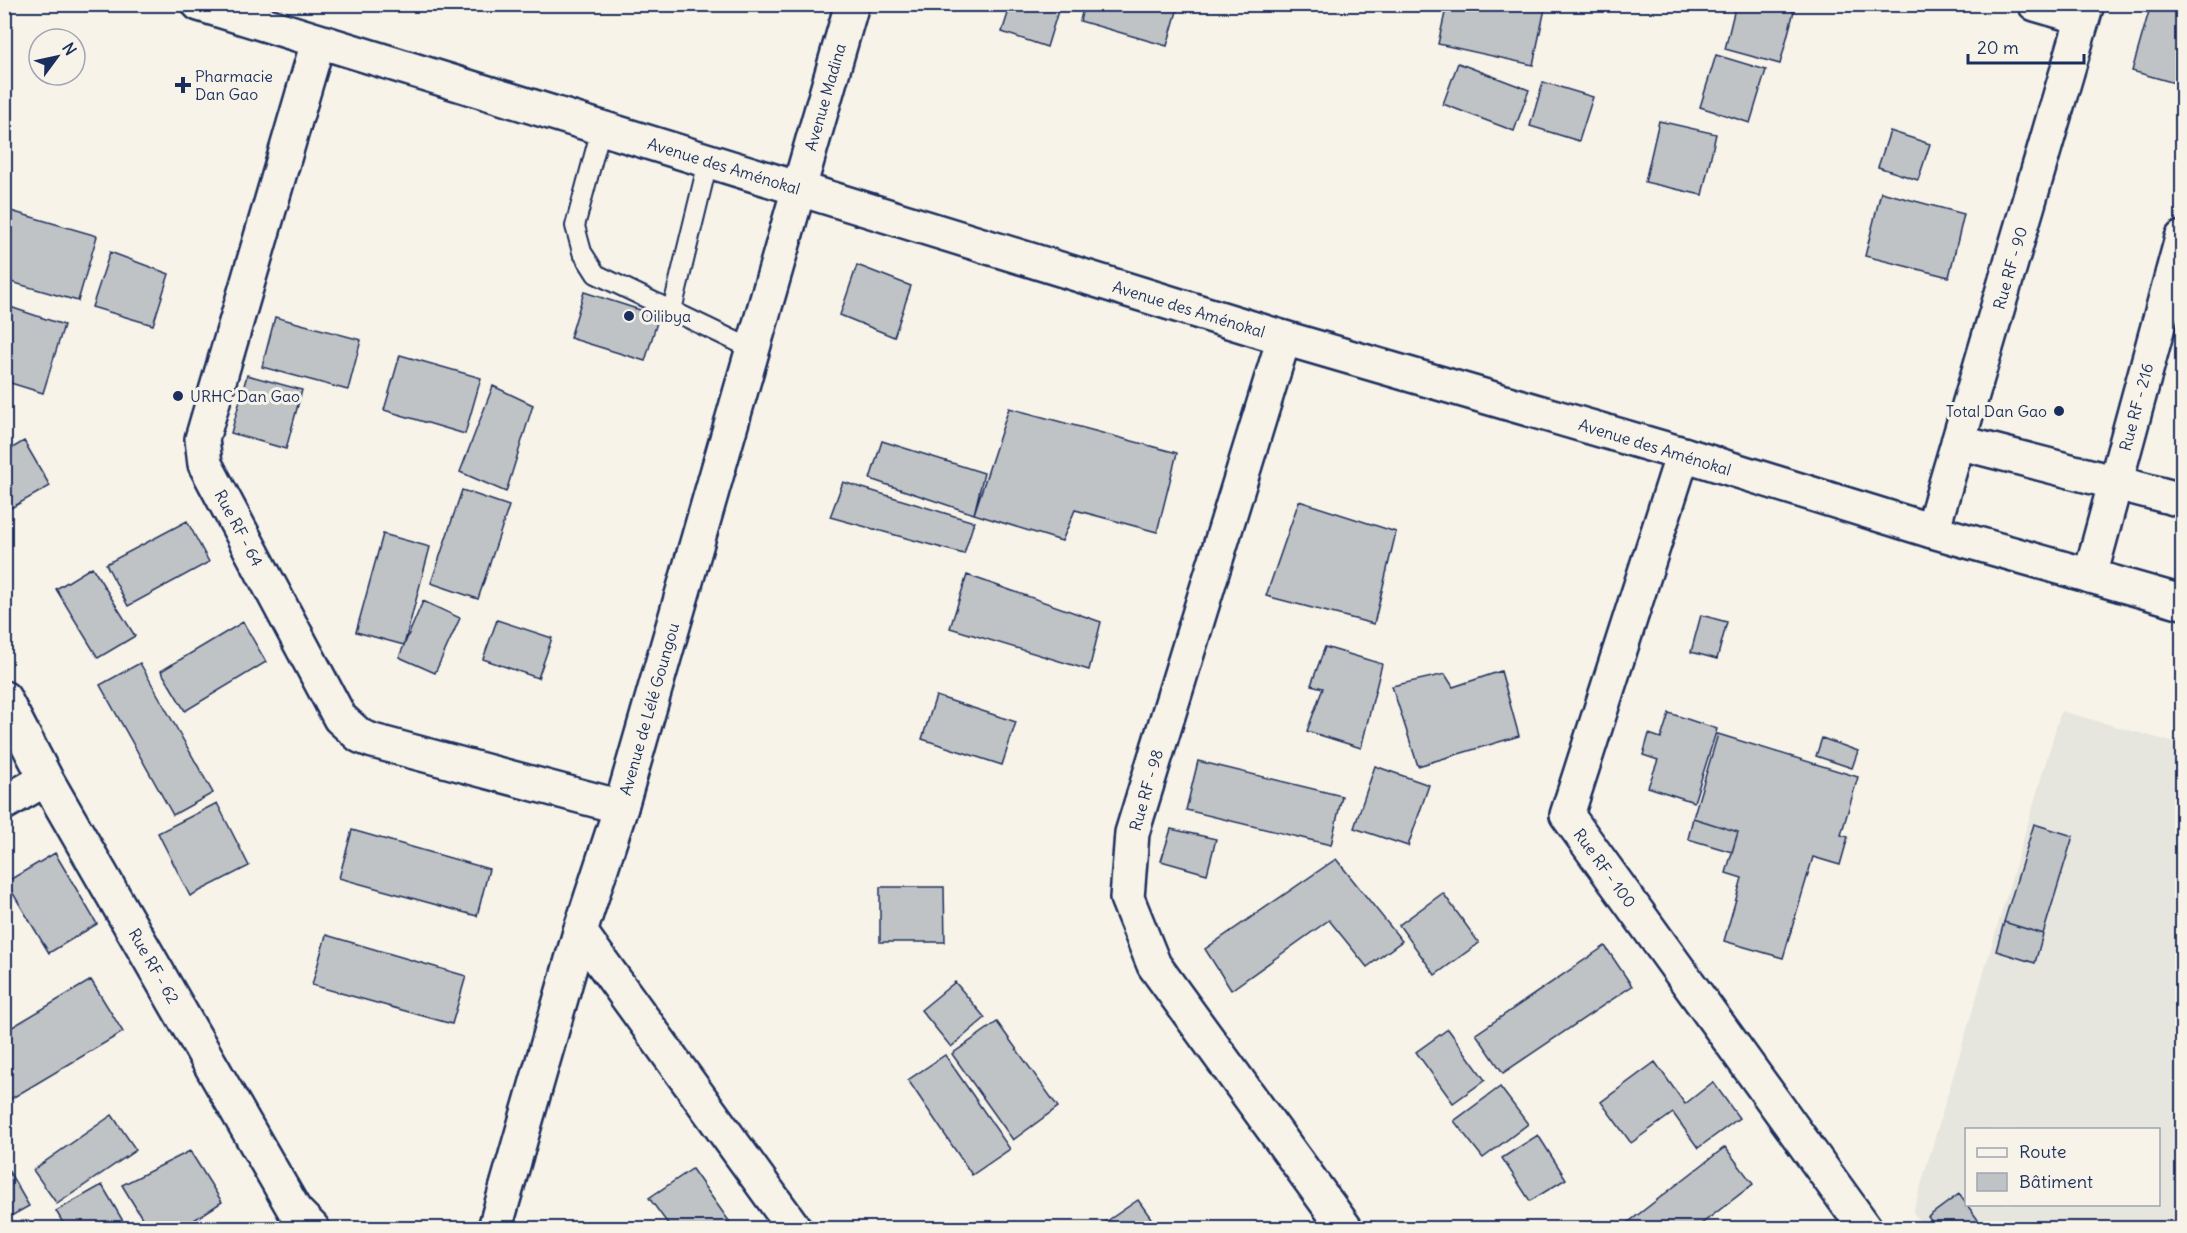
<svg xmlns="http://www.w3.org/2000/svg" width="2187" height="1233" font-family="Delius,sans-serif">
  <rect width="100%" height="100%" fill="#f7f3e8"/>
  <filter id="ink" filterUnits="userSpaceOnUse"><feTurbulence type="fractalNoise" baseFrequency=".0167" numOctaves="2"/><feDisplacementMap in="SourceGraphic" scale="12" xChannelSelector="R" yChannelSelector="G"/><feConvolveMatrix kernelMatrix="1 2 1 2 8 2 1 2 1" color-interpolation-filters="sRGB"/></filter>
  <g filter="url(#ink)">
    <path fill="#e6e5de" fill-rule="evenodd" d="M2061,711L2182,745V1228H1925L1913,1212ZM1966,1130H2158V1204H1966Z"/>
    <path fill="#c0c3c5" stroke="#1b2f5e" stroke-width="1.5" d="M1011,4H1039L1058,11L1047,47L1002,32Z
      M1084,4H1179L1167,46L1080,21Z
      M1447,4H1546L1533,65L1438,44Z
      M1736,4H1771L1794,11L1780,64L1725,49Z
      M2151,4H2182V85L2132,71Z
      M1716,55L1766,70L1750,123L1700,107Z
      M1458,63L1529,90L1514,131L1443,104Z
      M1543,82L1593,97L1579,141L1530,126Z
      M1659,121L1716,134L1702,195L1645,182Z
      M1890,131L1930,144L1918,180L1878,167Z
      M1881,192L1964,214L1949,277L1865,256Z
      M4,209L97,236L78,301L4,280Z
      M110,252L169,274L153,325L92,307Z
      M857,265L911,286L894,337L840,315Z
      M584,292L659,316L645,361L570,338Z
      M10,307L64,325L43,393L4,381V325Z
      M275,317L361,340L348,390L262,367Z
      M400,355L481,378L465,434L384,410Z
      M247,375L302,390L286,449L231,433Z
      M493,386L533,405L506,492L460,472Z
      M1009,408L1177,453L1157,532L1075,510L1062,541L974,514Z
      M24,441L50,486L4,512V453Z
      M882,441L984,473L974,514L870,479Z
      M843,482L974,522L964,554L830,517Z
      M462,490L509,506L478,599L431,583Z
      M1299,501L1396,532L1374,624L1266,596Z
      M187,521L209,562L128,606L106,564Z
      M383,534L430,547L404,645L356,632Z
      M92,567L135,636L98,658L56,589Z
      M967,575L1101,622L1089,670L950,628Z
      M423,601L460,618L435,673L399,657Z
      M1701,615L1727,622L1717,659L1691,652Z
      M497,620L552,638L538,678L483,659Z
      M243,622L266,662L185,711L161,671Z
      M1325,647L1382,664L1361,748L1307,731L1323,688L1311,685Z
      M140,663L213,793L173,815L100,685Z
      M1501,671L1519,736L1418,766L1392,686L1445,674L1453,687Z
      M936,696L1016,722L1002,765L922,739Z
      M1669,713L1717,729L1694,802L1648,787L1658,760L1643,755L1649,734L1661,738Z
      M1718,734L1858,777L1841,835L1848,837L1840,865L1813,857L1783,958L1724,941L1742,878L1726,873L1738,832L1693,818Z
      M1822,738L1858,751L1852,768L1816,756Z
      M1198,761L1342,796L1331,845L1186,810Z
      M1375,766L1429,785L1408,846L1354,828Z
      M217,803L249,866L190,896L158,833Z
      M1693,818L1738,832L1732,852L1688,839Z
      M2034,824L2073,836L2043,934L2004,922Z
      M1171,829L1216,839L1207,874L1161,861Z
      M352,830L489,869L477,916L339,878Z
      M55,853L97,924L49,953L6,882Z
      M1336,859L1402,941L1367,967L1329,920L1231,990L1205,949Z
      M880,887H944L945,942H880Z
      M1443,893L1479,943L1435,975L1399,925Z
      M2004,922L2043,934L2035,963L1996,951Z
      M326,935L466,976L452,1024L312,985Z
      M1605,946L1632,986L1503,1073L1476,1034Z
      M91,980L123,1032L4,1103V1032Z
      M955,982L985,1018L951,1047L921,1010Z
      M997,1022L1058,1107L1013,1140L952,1054Z
      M1448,1029L1485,1080L1453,1103L1416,1052Z
      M945,1055L1010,1149L972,1175L908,1080Z
      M1655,1062L1685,1104L1713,1082L1739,1118L1698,1148L1673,1113L1631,1143L1601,1102Z
      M1500,1087L1528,1124L1483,1158L1454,1121Z
      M112,1115L136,1150L57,1204L33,1170Z
      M1538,1135L1566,1179L1530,1201L1502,1158Z
      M1725,1147L1753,1184L1696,1228H1621Z
      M190,1151L222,1202L182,1228H148L122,1185Z
      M4,1163L29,1206L4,1220Z
      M692,1169L734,1228H671L649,1198Z
      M102,1185L127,1228H66L56,1211Z
      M1959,1194L1984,1228H1937L1928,1217Z
      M1138,1200L1158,1228H1097Z"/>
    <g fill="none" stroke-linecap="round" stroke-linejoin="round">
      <g stroke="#1b2f5e" stroke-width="22">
        <path id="lane" d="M601,129L575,226L582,252L596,274L752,349
          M672,310L708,162"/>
      </g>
      <g stroke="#1b2f5e" stroke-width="38">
        <path id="street" d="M2035,4L2083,18
          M318,42L202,439L205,464L340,718L360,736L373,741L621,807
          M1284,338L1132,833L1127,898L1154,965L1345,1228
          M1958,442L2182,500
          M1683,454L1567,815L1865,1228
          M1932,531L2087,4
          M2090,576L2182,238
          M4,698L46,779L295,1211L312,1228
          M4,803L46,779
          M580,932L794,1228"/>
      </g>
      <g stroke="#1b2f5e" stroke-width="38">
        <path id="secondary" d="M199,4L1284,338L1683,454L1932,531L2182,602
          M495,1228L580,932L621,807L852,4"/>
      </g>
      <use href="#lane" stroke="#f7f3e8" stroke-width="18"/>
      <use href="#street" stroke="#f7f3e8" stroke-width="33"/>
      <use href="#secondary" stroke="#f7f3e8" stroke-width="33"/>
    </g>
  </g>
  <g fill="#1b2f5e" stroke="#f7f3e8" stroke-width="2">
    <path d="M180 76h6v6h6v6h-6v6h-6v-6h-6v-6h6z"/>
    <circle cx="629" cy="316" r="6"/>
    <circle cx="178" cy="396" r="6"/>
    <circle cx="2059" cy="411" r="6"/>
  </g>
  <g text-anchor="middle" stroke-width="6" stroke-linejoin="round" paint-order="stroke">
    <g font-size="16" fill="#1b2f5e" stroke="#f7f3e8" text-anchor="start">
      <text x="195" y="82">Pharmacie<tspan x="195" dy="18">Dan Gao</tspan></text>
      <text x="641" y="322">Oilibya</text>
      <text x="190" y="402">URHC Dan Gao</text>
      <text x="2047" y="417" text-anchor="end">Total Dan Gao</text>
    </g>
    <g font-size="16" fill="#1b2f5e" stroke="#f7f3e8">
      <text transform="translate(825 97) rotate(-74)" y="6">Avenue Madina</text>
      <text transform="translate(724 166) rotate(17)" y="6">Avenue des Aménokal</text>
      <text transform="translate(2010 268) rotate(-74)" y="6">Rue RF - 90</text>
      <text transform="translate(1189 309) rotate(17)" y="6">Avenue des Aménokal</text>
      <text transform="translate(2136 407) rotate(-75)" y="6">Rue RF - 216</text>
      <text transform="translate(1655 447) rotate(17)" y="6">Avenue des Aménokal</text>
      <text transform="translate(239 528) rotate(62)" y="6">Rue RF - 64</text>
      <text transform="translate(649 709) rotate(-74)" y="6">Avenue de Lélé Goungou</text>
      <text transform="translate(1146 790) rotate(-74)" y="6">Rue RF - 98</text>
      <text transform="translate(1605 868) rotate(54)" y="6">Rue RF - 100</text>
      <text transform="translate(154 966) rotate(60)" y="6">Rue RF - 62</text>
    </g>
  </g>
  <rect width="2187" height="1233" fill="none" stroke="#f7f3e8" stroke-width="24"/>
  <rect x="12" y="12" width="2163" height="1209" fill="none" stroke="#1b2f5e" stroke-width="2" filter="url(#ink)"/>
  <rect x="1965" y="1128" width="195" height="78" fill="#f7f3e8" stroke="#9fa5b1" stroke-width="1.5"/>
  <rect x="1977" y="1148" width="30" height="9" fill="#f7f3e8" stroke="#9fa5b1" stroke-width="1.5"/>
  <text x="2019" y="1158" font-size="18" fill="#1b2f5e">Route</text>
  <rect x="1977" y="1173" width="30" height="18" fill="#c0c3c5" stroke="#9fa5b1" stroke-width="1.5"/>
  <text x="2019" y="1188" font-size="18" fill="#1b2f5e">Bâtiment</text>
  <g transform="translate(57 57) rotate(57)"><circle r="28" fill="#f7f3e8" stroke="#9fa5b1" stroke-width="1.5"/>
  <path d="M0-4.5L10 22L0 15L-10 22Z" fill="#1b2f5e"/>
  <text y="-9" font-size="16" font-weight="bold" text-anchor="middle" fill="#1b2f5e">N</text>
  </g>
  <path d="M1968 54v9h116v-9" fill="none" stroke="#1b2f5e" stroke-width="3"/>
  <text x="1977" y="54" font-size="18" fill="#1b2f5e" stroke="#f7f3e8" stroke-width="4.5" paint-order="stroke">20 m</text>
</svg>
